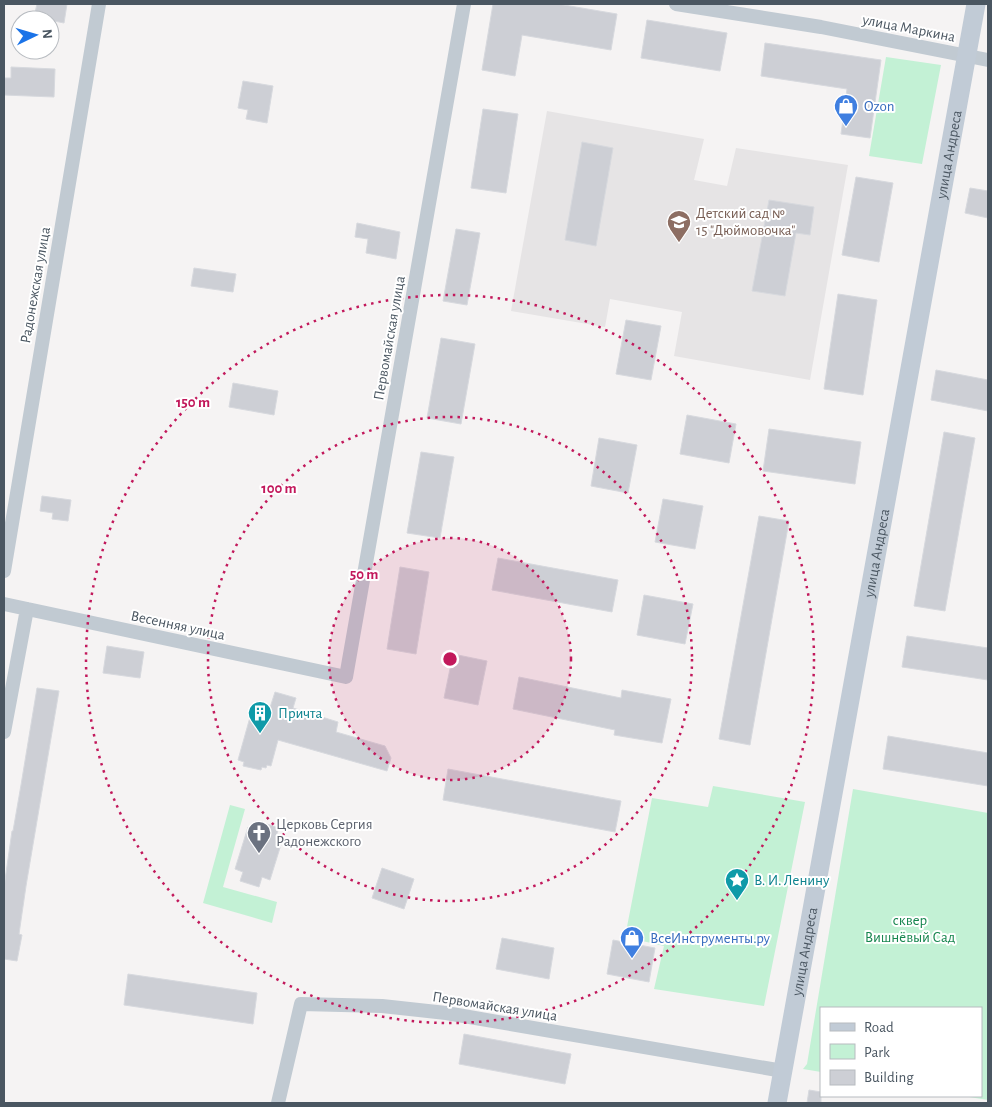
<svg xmlns="http://www.w3.org/2000/svg" width="992" height="1107" font-family="'Alegreya Sans',sans-serif">
  <rect width="100%" height="100%" fill="#f5f3f3"/>
  <path fill="#e6e4e5" d="M547,111L704,139L694,180L727,186L736,148L848,165L810,380L674,356L682,312L610,299L605,327L511,311Z"/>
  <path fill="#c3f1d5" d="M886,57L941,65L922,164L869,156Z
    M713,786L805,802L764,1006L654,989L664,946L625,937L652,798L708,807Z
    M853,789L988,813V1100L963,1096H981V1008H821V1072L803,1069L807,1064Z
    M230,805L245,809L223,887L277,902L272,923L203,903Z"/>
  <path fill="#cdcfd5" stroke="#d7d9de" d="M37,4H67L64,23L34,17Z
    M493,4H558L617,14L611,50L522,35L515,76L482,70Z
    M647,20L727,33L720,71L641,58Z
    M765,43L881,60L870,138L841,134L847,89L761,76Z
    M11,67L55,69L54,97L4,95V78H11Z
    M243,81L273,86L267,123L246,119L248,110L238,108Z
    M483,109L518,114L506,193L471,188Z
    M582,142L613,148L596,246L565,240Z
    M856,177L893,183L879,262L842,255Z
    M970,188L988,191V218L965,213Z
    M769,200L814,207L810,235L796,233L785,296L752,291Z
    M357,223L400,232L396,259L366,253L368,239L355,237Z
    M456,229L480,233L467,305L443,301Z
    M194,268L236,274L233,292L191,286Z
    M838,294L877,300L863,395L824,389Z
    M626,320L661,326L651,380L616,374Z
    M441,338L475,344L461,424L427,418Z
    M936,370L988,380V411L931,400Z
    M233,383L278,391L274,415L229,407Z
    M687,415L736,424L729,463L680,454Z
    M769,429L861,442L855,484L763,471Z
    M944,432L975,438L945,611L914,606Z
    M599,438L637,445L628,493L591,486Z
    M421,452L454,457L440,538L407,533Z
    M42,496L71,500L68,521L52,519L53,513L40,511Z
    M663,499L703,506L695,549L655,542Z
    M759,516L789,521L750,745L719,739Z
    M498,558L618,580L612,612L492,590Z
    M400,567L429,572L416,654L387,649Z
    M644,595L693,604L685,644L637,635Z
    M907,636L988,648V680L902,667Z
    M107,646L144,652L140,678L103,673Z
    M453,654L487,661L478,705L444,698Z
    M519,677L621,698L622,690L671,699L662,743L614,735L615,730L513,709Z
    M37,688L59,691L26,886L19,934L22,935L17,961L4,959V887L12,831H13L21,785Z
    M275,692L296,698L293,708L338,722L336,732L385,746L391,758L387,771L278,740L271,766L267,765L266,768L262,767L261,770L243,766L244,762L238,760L252,710L268,714Z
    M888,736L988,753V786L883,769Z
    M448,769L621,801L615,832L443,800Z
    M261,822L279,828L276,836L283,838L270,880L262,877L259,887L240,881L243,872L235,869L248,827L259,831Z
    M382,868L414,879L404,909L372,898Z
    M502,938L554,948L549,979L496,969Z
    M613,940L655,948L649,982L607,974Z
    M128,974L257,993L253,1024L124,1005Z
    M464,1034L571,1054L565,1084L459,1064Z
    M809,1090L821,1092V1103H807Z"/>
  <g fill="none" stroke-linecap="round" stroke-linejoin="round">
    <path stroke="#c1cad2" stroke-width="14" d="M676,4L821,27L988,60
      M4,571L99,4
      M4,604L346,677L464,4
      M4,732L27,609
      M278,1103L301,1004L382,1006L446,1013L783,1071"/>
    <path stroke="#c1cbd6" stroke-width="19" id="s1" d="M777,1103L976,4"/>
  </g>
  <circle cx="450" cy="659" r="121" fill="#c2185b" fill-opacity=".12"/>
  <g fill="none" stroke="#c2185b" stroke-width="2.5" stroke-dasharray="2.5 5">
    <circle cx="450" cy="659" r="121"/>
    <circle cx="450" cy="659" r="242"/>
    <circle cx="450" cy="659" r="364"/>
  </g>
  <defs>
    <g id="shop-pin" transform="scale(1.25)"><path d="M0 17L-7.5 6A9.5 9.5 0 1 1 7.5 6Z" fill="#3f7fe0" stroke="#fff"/><path d="M-5-2.5h2.3a2.7 3.5 0 0 1 5.4 0H5L5.5 6h-11ZM-1.5-2.5h3a1.5 2.3 0 0 0-3 0Z" fill="#fff"/></g>
    <g id="school-pin" transform="scale(1.25)"><path d="M0 17L-7.5 6A9.5 9.5 0 1 1 7.5 6Z" fill="#8d6e63" stroke="#fff"/><path d="M0-5L7-2L0 1L-7-2ZM-4 1L0 2.5L4 1V4Q0 6-4 4Z" fill="#fff"/></g>
    <g id="building-pin" transform="scale(1.25)"><path d="M0 17L-7.5 6A9.5 9.5 0 1 1 7.5 6Z" fill="#0f9aa8" stroke="#fff"/><path d="M-4-6H4V6H1V3H-1V6H-4ZM-2.5-4.3h1.7v1.8h-1.7ZM.8-4.3h1.7v1.8H.8ZM-2.5-1h1.7V.8h-1.7ZM.8-1h1.7V.8H.8Z" fill="#fff"/></g>
    <g id="church-pin" transform="scale(1.25)"><path d="M0 17L-7.5 6A9.5 9.5 0 1 1 7.5 6Z" fill="#6b7280" stroke="#fff"/><path d="M-1.2-6h2.4v3.5h3.3v2.4h-3.3V6h-2.4V-.1h-3.3v-2.4h3.3Z" fill="#fff"/></g>
    <g id="sight-pin" transform="scale(1.25)"><path d="M0 17L-7.5 6A9.5 9.5 0 1 1 7.5 6Z" fill="#0f9aa8" stroke="#fff"/><path d="M0-6L1.8-2.2L6-1.7L2.9 1.2L3.7 5.4L0 3.3L-3.7 5.4L-2.9 1.2L-6-1.7L-1.8-2.2Z" fill="#fff"/></g>
  </defs>
  <g fill-rule="evenodd">
    <use href="#shop-pin" x="846" y="106"/>
    <use href="#school-pin" x="679" y="222"/>
    <use href="#building-pin" x="260" y="713"/>
    <use href="#church-pin" x="259" y="833"/>
    <use href="#sight-pin" x="737" y="880"/>
    <use href="#shop-pin" x="632" y="938"/>
  </g>
  <g text-anchor="middle" stroke-width="4" stroke-linejoin="round" paint-order="stroke">
    <g font-size="15" fill="#4a5661" stroke="#fff">
      <text transform="translate(909 28) rotate(11)" y="5">улица Маркина</text>
      <text dy="5" stroke="none"><textPath href="#s1" startOffset="964">улица Андреса</textPath></text>
      <text transform="translate(35 285) rotate(-80)" y="5">Радонежская улица</text>
      <text transform="translate(389 338) rotate(-80)" y="5">Первомайская улица</text>
      <text dy="5" stroke="none"><textPath href="#s1" startOffset="559">улица Андреса</textPath></text>
      <text transform="translate(178 625) rotate(12)" y="5">Весенняя улица</text>
      <text dy="5" stroke="none"><textPath href="#s1" startOffset="154">улица Андреса</textPath></text>
      <text transform="translate(495 1006) rotate(9)" y="5">Первомайская улица</text>
    </g>
    <g font-size="15" fill="#366cbe" stroke="#fff" text-anchor="start">
      <text x="864" y="111">Ozon</text>
      <text x="650" y="943">ВсеИнструменты.ру</text>
    </g>
    <g font-size="15" fill="#785e54" stroke="#fff" text-anchor="start">
      <text x="696" y="218">Детский сад №<tspan x="696" dy="17">15 "Дюймовочка"</tspan></text>
    </g>
    <g font-size="15" fill="#0d838f" stroke="#fff" text-anchor="start">
      <text x="278" y="718">Причта</text>
      <text x="754" y="885">В. И. Ленину</text>
    </g>
    <g font-size="15" fill="#5b616d" stroke="#fff" text-anchor="start">
      <text x="276" y="829">Церковь Сергия<tspan x="276" dy="17">Радонежского</tspan></text>
    </g>
    <g font-size="15" fill="#17864f" stroke="#fff">
      <text x="910" y="925">сквер<tspan x="910" dy="17">Вишнёвый Сад</tspan></text>
    </g>
  </g>
  <circle cx="450" cy="659" r="8" fill="#c2185b" stroke="#fff" stroke-width="2.5"/>
  <g font-size="15" text-anchor="middle" font-weight="bold" fill="#c2185b" stroke="#fff" stroke-width="4" stroke-linejoin="round" paint-order="stroke">
    <text x="193" y="407">150 m</text>
    <text x="279" y="493">100 m</text>
    <text x="364" y="579">50 m</text>
  </g>
  <rect width="992" height="1107" fill="none" stroke="#4a5661" stroke-width="10"/>
  <rect x="820" y="1007" width="162" height="90" fill="#ffffff" stroke="#b7bbc0"/>
  <rect x="830" y="1023" width="25" height="8" fill="#c1cbd6" stroke="#b7bbc0"/>
  <text x="864" y="1032" font-size="15" fill="#4a5661">Road</text>
  <rect x="830" y="1044" width="25" height="15" fill="#c3f1d5" stroke="#b7bbc0"/>
  <text x="864" y="1057" font-size="15" fill="#4a5661">Park</text>
  <rect x="830" y="1070" width="25" height="15" fill="#cdcfd5" stroke="#b7bbc0"/>
  <text x="864" y="1082" font-size="15" fill="#4a5661">Building</text>
  <g transform="translate(35 35) rotate(85)"><circle r="24" fill="#ffffff" stroke="#b7bbc0"/>
  <path d="M0-4L9 19L0 12L-9 19Z" fill="#1a73e8"/>
  <text y="-8" font-size="14" font-weight="bold" text-anchor="middle" fill="#4a5661">N</text>
  </g>
</svg>
